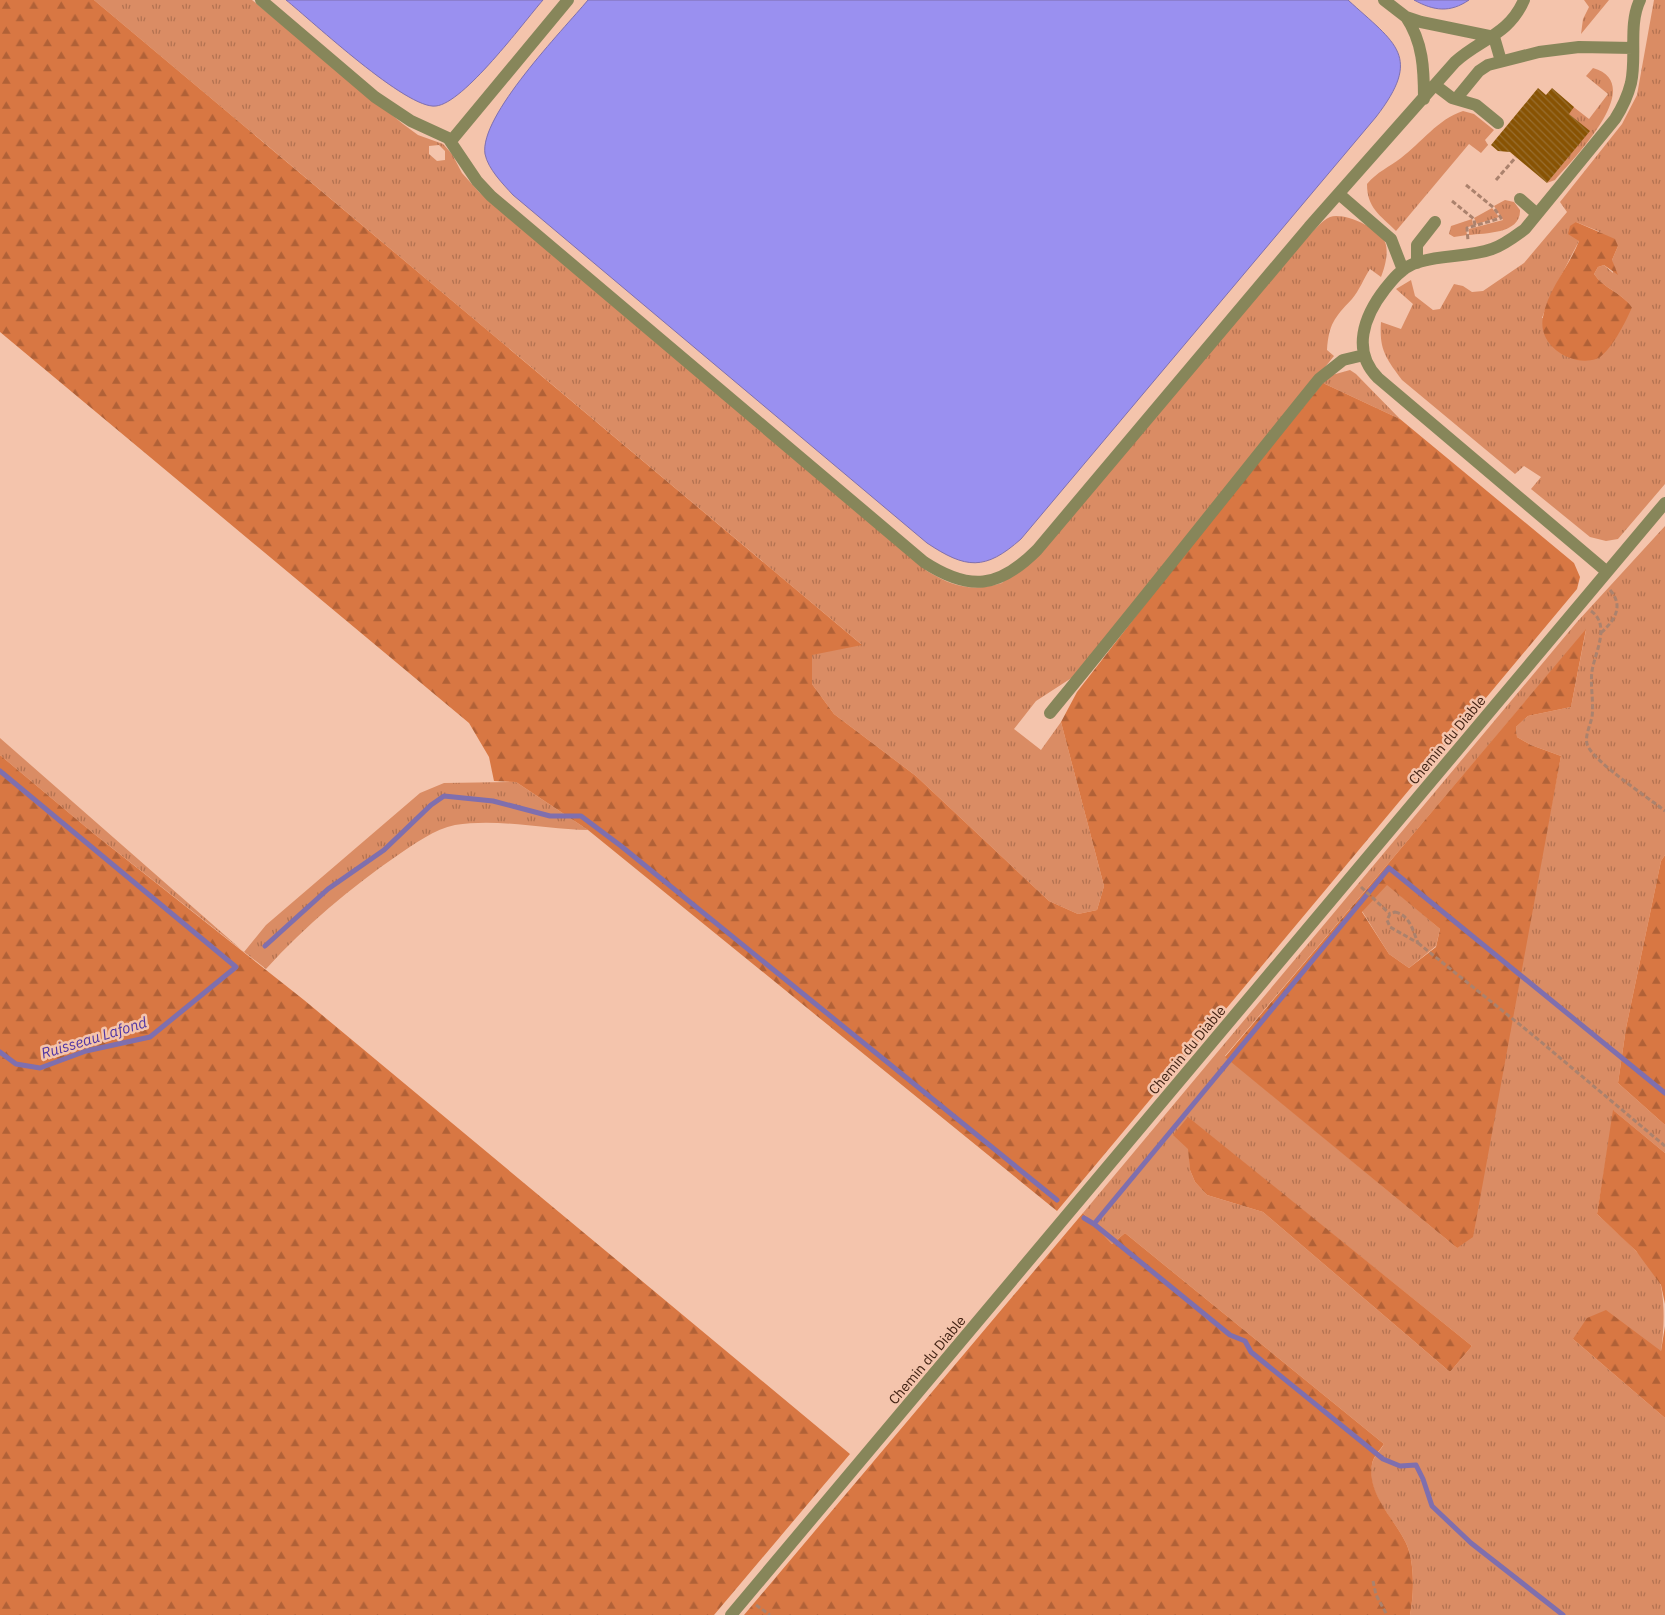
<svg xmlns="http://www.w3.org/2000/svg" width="1665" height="1615" font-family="'IBM Plex Sans',sans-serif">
  <defs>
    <pattern id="grass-tufts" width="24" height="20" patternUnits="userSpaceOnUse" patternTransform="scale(1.25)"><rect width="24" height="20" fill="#da8c64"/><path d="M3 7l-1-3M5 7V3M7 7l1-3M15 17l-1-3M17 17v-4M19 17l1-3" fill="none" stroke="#b27251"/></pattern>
    <pattern id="forest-firs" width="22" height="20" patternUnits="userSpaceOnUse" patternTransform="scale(1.25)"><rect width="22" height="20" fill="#d87743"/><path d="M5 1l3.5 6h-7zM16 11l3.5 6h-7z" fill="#b16137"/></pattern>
    <pattern id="building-back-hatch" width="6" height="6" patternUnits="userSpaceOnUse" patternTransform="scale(1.25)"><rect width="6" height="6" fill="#885303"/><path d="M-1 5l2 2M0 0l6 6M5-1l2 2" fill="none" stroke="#986e30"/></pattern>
  </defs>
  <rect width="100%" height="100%" fill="#f4c4ac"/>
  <path fill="url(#grass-tufts)" fill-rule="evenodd" d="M94,0H252L403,124L418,135L443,144L452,154L462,173L479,192L927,571C954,587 971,592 1002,583L1309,235C1315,230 1322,220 1330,217C1344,212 1379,228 1385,242C1389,252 1385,267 1381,277L1370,269C1364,278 1359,291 1352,299C1334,318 1329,324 1327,350L1334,356L1073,677L1036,701L1014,729L1041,750L1061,722L1104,886L1097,910L1078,914L1049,901L916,776L834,714L812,684V654L861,644ZM439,145L445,151V160L437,161L429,154V146Z
    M1584,0H1609L1581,34L1583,19L1589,7Z
    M1654,0H1665V484L1618,539L1606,541L1590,537L1531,489L1541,477L1524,466L1515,474L1402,380C1386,358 1379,350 1381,322L1401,329L1413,304L1396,289L1411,280L1415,296L1433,310L1440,309L1454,284L1463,286L1472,292L1483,291L1524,263L1567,212L1560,202L1622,124L1637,95ZM1576,222L1598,231L1618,246L1612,260L1613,273L1604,265L1598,267L1594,274C1603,288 1622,293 1632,307L1542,318L1550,297L1579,241Z
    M1593,68C1649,84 1571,161 1555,180L1547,183L1589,131L1564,110L1566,101L1589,119L1608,94L1586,76Z
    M1463,111L1474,114L1494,130L1485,140L1488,145L1481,153L1469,144L1396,231C1380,215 1367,208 1367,184C1377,172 1389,167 1401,158C1421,143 1438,119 1463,111Z
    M1505,200L1514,202L1520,210C1521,234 1485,233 1469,235V229L1503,220L1494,206Z
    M1492,208L1499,217L1477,224L1474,218Z
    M1472,219L1473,225L1466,228L1467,235L1454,237L1449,234L1451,226Z
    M1350,370L1356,374L1400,419L1323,383L1332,375Z
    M1665,526V855L1661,861L1626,1028L1618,1083L1665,1125V1153L1614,1111L1597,1214C1615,1231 1653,1263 1661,1286C1665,1307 1664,1330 1661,1351L1573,1339L1665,1418V1615H1410C1414,1595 1415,1562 1406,1543C1394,1518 1366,1495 1372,1464C1373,1457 1381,1450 1384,1444L1125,1233L1112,1244L1083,1213L1577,622ZM1586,630L1571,707L1528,716L1516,727L1517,737L1531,745L1561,756L1534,895L1457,1248L1225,1056ZM1188,1118L1472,1346L1450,1372L1263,1212L1207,1195L1195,1182L1190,1170Z
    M0,738L244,952L266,925L420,793L444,783L516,782L588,830C544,829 497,818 455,825C435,829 414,844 398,855C350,888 305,926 266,969L93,833L0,755Z
    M1387,884L1440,929L1436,946L1409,968L1389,954L1362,911Z"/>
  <path fill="url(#forest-firs)" fill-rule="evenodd" d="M0,0H94L862,645L812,655V684L834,714L916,776L1049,901L1078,914L1097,910L1104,886L1061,722L1077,692L1213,517L1323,383L1400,419L1574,563L1580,577L1577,589L1057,1211L588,830L516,782L494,781L489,757L469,723L0,332Z
    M1576,222L1615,239L1618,246L1612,260L1618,275L1604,265L1598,267L1594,274C1603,288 1622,293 1632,307C1627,320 1609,355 1596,359C1571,367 1537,345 1543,317C1548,289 1569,267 1579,241L1568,234L1570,226Z
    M1586,629L1571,707L1528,716L1516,727L1517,737L1531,745L1561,756L1473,1237L1457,1248L1225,1057ZM1387,885L1440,929L1436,947L1409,968L1389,954L1362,912Z
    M0,755L93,833L304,1000L850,1454L714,1615H0Z
    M1665,855V1125L1618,1083L1626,1028L1661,861Z
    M1613,1110L1665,1153V1304L1661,1285L1636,1251L1597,1214Z
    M1188,1117L1472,1346L1450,1372L1263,1212L1207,1195L1195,1182L1190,1170L1188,1149L1173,1135Z
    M1083,1213L1112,1244L1125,1233L1384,1444C1380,1450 1373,1457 1372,1464C1367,1495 1394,1518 1406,1543C1415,1562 1414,1595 1410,1615H744Z
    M1606,1310L1661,1351L1665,1326V1418L1573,1339L1587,1318Z"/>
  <path fill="#9a90f0" stroke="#7f6fae" d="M286,0H543C523,23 464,103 436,106C407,110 312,21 286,0Z
    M588,0H1348C1396,44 1423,56 1376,117L1021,539C985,571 966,569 927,543L513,195C503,184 488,169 485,154C479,116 563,30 588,0Z
    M1414,0H1469C1450,13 1434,11 1414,0Z"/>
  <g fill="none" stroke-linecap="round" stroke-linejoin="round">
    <path stroke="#7f6fae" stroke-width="5" d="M0,771L236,967L150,1037L86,1051L40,1068L16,1064L0,1052
      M265,946L328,889L384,850L431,805L444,796L493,801L550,816H581L621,846L1057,1200
      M1084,1218L1094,1224L1230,1335L1245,1341L1251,1352L1383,1459L1400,1466L1416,1465L1423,1479L1432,1506L1471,1543L1563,1615
      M1094,1224L1389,868L1665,1093"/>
  </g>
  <path fill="url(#building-back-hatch)" d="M1538,88L1546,95L1552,88L1574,107L1569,114L1590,131L1547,183L1510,152L1498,151L1491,145Z"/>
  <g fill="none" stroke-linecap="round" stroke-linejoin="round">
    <path stroke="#ab826d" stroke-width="3" stroke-dasharray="5 2.5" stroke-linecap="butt" d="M1496,180L1516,157
      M1466,185L1494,208L1501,218L1467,228L1468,241
      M1452,201L1474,219L1475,226
      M1591,611C1611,625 1595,652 1592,671C1590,686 1594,702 1592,717C1590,726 1585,735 1587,744C1592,761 1649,798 1665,811
      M1601,633C1615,620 1624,606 1610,590
      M1361,887L1390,914
      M1395,912C1410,915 1413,931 1418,943L1390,927L1387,920L1390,914Z
      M1418,943L1534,1036L1665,1146
      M1373,1581L1376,1595L1387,1615
      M756,1605L770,1615"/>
    <path stroke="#87865a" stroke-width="12" d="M261,0L375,97L411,121L448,138L477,181L491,196L924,562C970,592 999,588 1037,550L1309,227L1455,62C1480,39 1509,35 1524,0
      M1384,0L1406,17L1421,22L1494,37L1501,61
      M1406,17C1423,42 1424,69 1424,99
      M1435,85L1452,98L1476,105L1498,123
      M1456,99L1479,71L1488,65L1539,52L1579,47L1633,48
      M451,141L568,0
      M1339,194L1391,239L1403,270
      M1520,199L1537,214
      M1417,263V245L1435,222
      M1606,571L1378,378C1351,351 1364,316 1385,289C1393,279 1401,269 1413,264C1438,254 1467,258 1492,249C1504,245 1514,237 1525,229L1615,119C1622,108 1628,95 1631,83C1637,56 1628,25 1640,0
      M1050,713C1141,603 1229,490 1319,379L1343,360L1364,355
      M731,1615L1665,503"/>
  </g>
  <g text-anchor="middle" stroke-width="5" stroke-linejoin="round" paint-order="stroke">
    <g font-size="14" fill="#412213" stroke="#f4c4ac">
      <text transform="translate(1447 740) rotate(-50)" y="5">Chemin du Diable</text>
      <text transform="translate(1187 1050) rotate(-50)" y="5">Chemin du Diable</text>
      <text transform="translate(927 1360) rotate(-50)" y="5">Chemin du Diable</text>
    </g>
    <g font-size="15" font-style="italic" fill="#4e35a4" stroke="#f4c4ac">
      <text transform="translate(94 1038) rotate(-17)" y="5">Ruisseau Lafond</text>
    </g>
  </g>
</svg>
